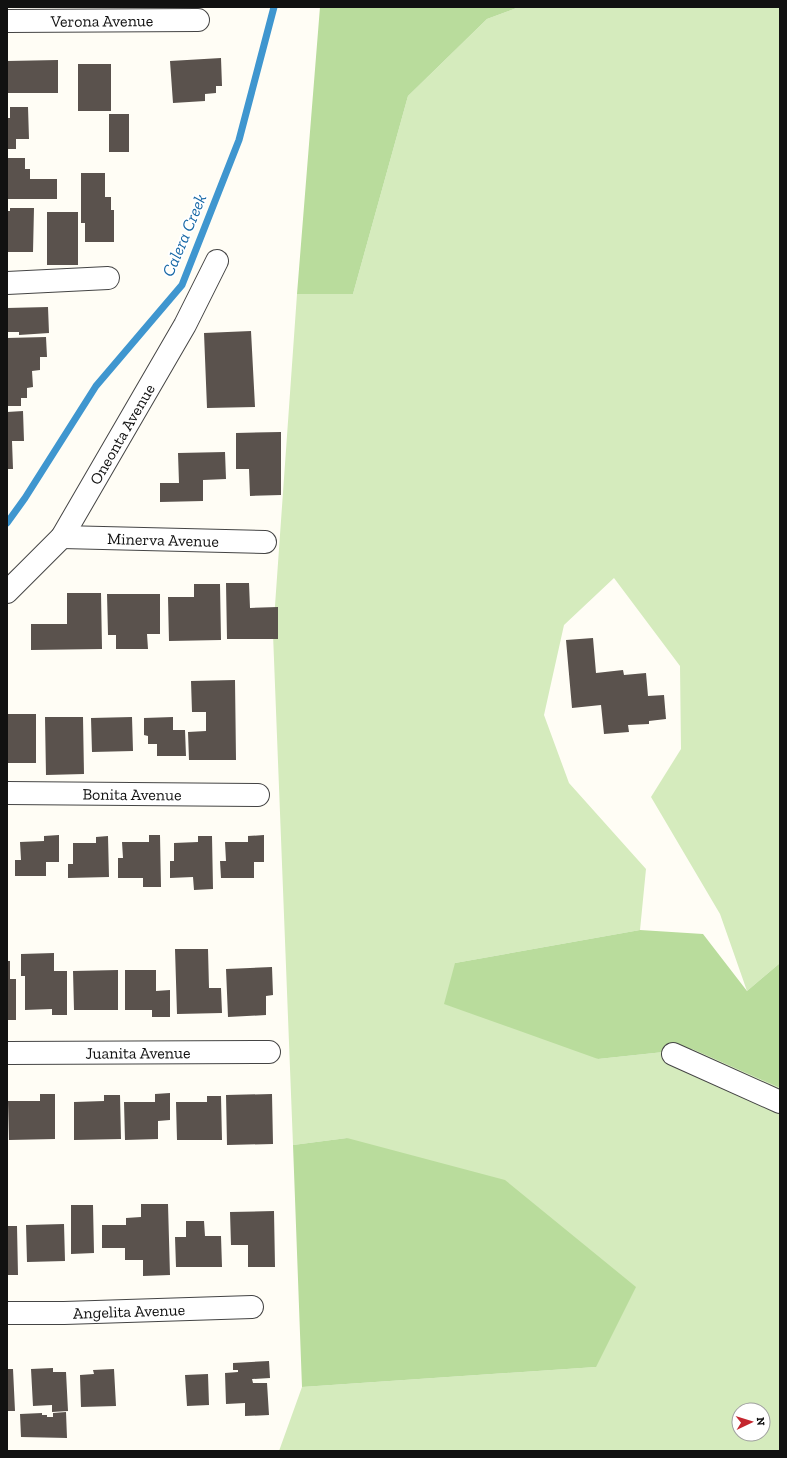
<svg xmlns="http://www.w3.org/2000/svg" width="787" height="1458" font-family="'Zilla Slab',serif">
  <rect width="100%" height="100%" fill="#fffdf5"/>
  <path fill="#d5ebbd" fill-rule="evenodd" d="M519,7H780V963L747,991L720,914L651,797L681,749L680,666L614,578L564,625L544,715L569,783L646,869L640,930L455,963L598,1059L692,1049L780,1088V1451H279L302,1387L596,1367L347,1138L293,1145L273,634L297,294H353L408,96L487,19ZM739,1410H763V1434H739Z"/>
  <path fill="#b9dc9c" d="M320,7H519L487,19L408,96L353,294H297Z
    M640,930L703,934L747,991L780,963V1088L692,1049L598,1059L444,1004L455,963Z
    M347,1138L505,1180L636,1287L596,1367L302,1387L293,1145Z"/>
  <g fill="none" stroke-linecap="round" stroke-linejoin="round">
    <path stroke="#3f96cf" stroke-width="7" d="M7,523L25,498L96,386L182,285L239,140L274,7"/>
  </g>
  <path fill="#5a524d" d="M221,58L222,86H216V93L205,94V101L173,103L170,61Z
    M58,60V93H7V61Z
    M78,64H111V111H78Z
    M10,107H28L29,139H16V149H7V118H10Z
    M109,114H129V152H109Z
    M7,158H25V169H30V179H57V199H7Z
    M81,173H105V197H111V210H114V242H85V223H81Z
    M10,208H34L33,252H7V211H10Z
    M47,212H78V265H47Z
    M48,307L49,333L19,335V332H7V308Z
    M251,331L255,407L207,408L204,333Z
    M46,337L47,357H40V370L32,371L33,387L27,388V398H21V406H7V338Z
    M23,411L24,441H12L13,469H7V412Z
    M281,432V495L250,496L249,469H236V433Z
    M225,452L226,479L203,480V501L160,502V483H179L178,453Z
    M226,583H249L250,608L278,607V639H227Z
    M194,584H220L221,640L169,641L168,597H194Z
    M67,593H101L102,649L31,650V624H67Z
    M107,594H160V634H147L148,649H116V635H108Z
    M593,638L596,673L623,670L624,675L646,673L648,696L664,695L666,719L649,721V724L628,725L629,732L604,734L601,705L572,708L566,640Z
    M235,680L236,760H189L188,732L206,731V712H192L191,681Z
    M7,714H36V763H7Z
    M45,717H83L84,774L46,775Z
    M132,717L133,751L92,752L91,718Z
    M173,717V730H185L186,756H157V744H148V736L144,735V718Z
    M59,835V862H46V876H15V860H21L20,842L44,841V836Z
    M149,835H160L161,887H143V878H118V858H123L122,842H149Z
    M264,835V862H254V878H221L220,861H226L225,842H248V836Z
    M108,836L109,877L68,878V864H73V843H96V837Z
    M198,836H212L213,889L194,890L193,877L170,878V861H174V843L198,842Z
    M175,949H208L209,988H221L222,1013L177,1014Z
    M54,953V971H67V1015H52V1009L25,1010V976H21V954Z
    M7,961H10V979H16V1020H7Z
    M272,967L273,995L266,996V1015L228,1017L226,969Z
    M118,970V1010H74L73,971Z
    M125,970H156V991L170,990V1017H152V1010H125Z
    M170,1093V1120L158,1121V1139L125,1140L124,1102H155V1094Z
    M40,1094H55V1139L9,1140L8,1101H40Z
    M272,1094L273,1144L227,1145L226,1095Z
    M104,1095H120L121,1139L74,1140V1102L104,1101Z
    M207,1096H221L222,1140H177L176,1102H207Z
    M141,1204H168L170,1275L143,1276V1260H125V1248H102V1225H126V1218L141,1217Z
    M71,1205H93L94,1253L71,1254Z
    M274,1211L275,1267H248V1245H231L230,1212Z
    M186,1221H204L205,1236H221L222,1267H176L175,1237H186Z
    M64,1224L65,1261L27,1262L26,1225Z
    M7,1226H17L18,1275H7Z
    M269,1361L270,1378L252,1379L253,1383H267L269,1415L245,1416V1403L226,1404L225,1373L238,1372V1370H233V1363Z
    M53,1368V1372H66L68,1411L52,1412V1405L33,1406L31,1369Z
    M7,1369H13L15,1411H7Z
    M114,1369L116,1406L81,1407L80,1375L94,1374L93,1370Z
    M208,1374L209,1405L187,1406L185,1375Z
    M66,1412L67,1438L21,1437L20,1414L42,1413V1415H47V1417H53V1413Z"/>
  <g fill="none" stroke-linecap="round" stroke-linejoin="round">
    <g stroke="#444" stroke-width="24">
      <g id="minor">
        <path id="s1" d="M7,21L198,20"/>
        <path d="M7,283L108,278"/>
        <path id="s2" d="M62,537L265,542"/>
        <path id="s3" d="M7,592L62,537L185,325L217,261"/>
        <path id="s4" d="M7,793L258,795"/>
        <path id="s5" d="M7,1053L269,1052"/>
        <path d="M673,1054L780,1102"/>
        <path id="s6" d="M7,1313H64L252,1307"/>
      </g>
    </g>
    <use href="#minor" stroke="#fff" stroke-width="22"/>
  </g>
  <g text-anchor="middle" stroke-width="4" stroke-linejoin="round" paint-order="stroke">
    <g font-size="16" fill="#111" stroke="#fff">
      <text dy="6" stroke="none"><textPath href="#s1" startOffset="95">Verona Avenue</textPath></text>
      <text dy="6" stroke="none"><textPath href="#s3" startOffset="197">Oneonta Avenue</textPath></text>
      <text dy="6" stroke="none"><textPath href="#s2" startOffset="101">Minerva Avenue</textPath></text>
      <text dy="6" stroke="none"><textPath href="#s4" startOffset="125">Bonita Avenue</textPath></text>
      <text dy="6" stroke="none"><textPath href="#s5" startOffset="131">Juanita Avenue</textPath></text>
      <text dy="6" stroke="none"><textPath href="#s6" startOffset="122">Angelita Avenue</textPath></text>
    </g>
    <g font-size="17" font-style="italic" fill="#1768a6" stroke="#fff">
      <text transform="translate(184 235) rotate(-67)" y="6">Calera Creek</text>
    </g>
  </g>
  <rect width="787" height="1458" fill="none" stroke="#111111" stroke-width="16"/>
  <g transform="translate(751 1422) rotate(86)"><circle r="19" fill="#ffffff" stroke="#a0a0a0"/>
  <path d="M0-3L7 15L0 10L-7 15Z" fill="#c4262e"/>
  <text y="-6" font-size="11" font-weight="bold" text-anchor="middle" fill="#111111">N</text>
  </g>
</svg>
